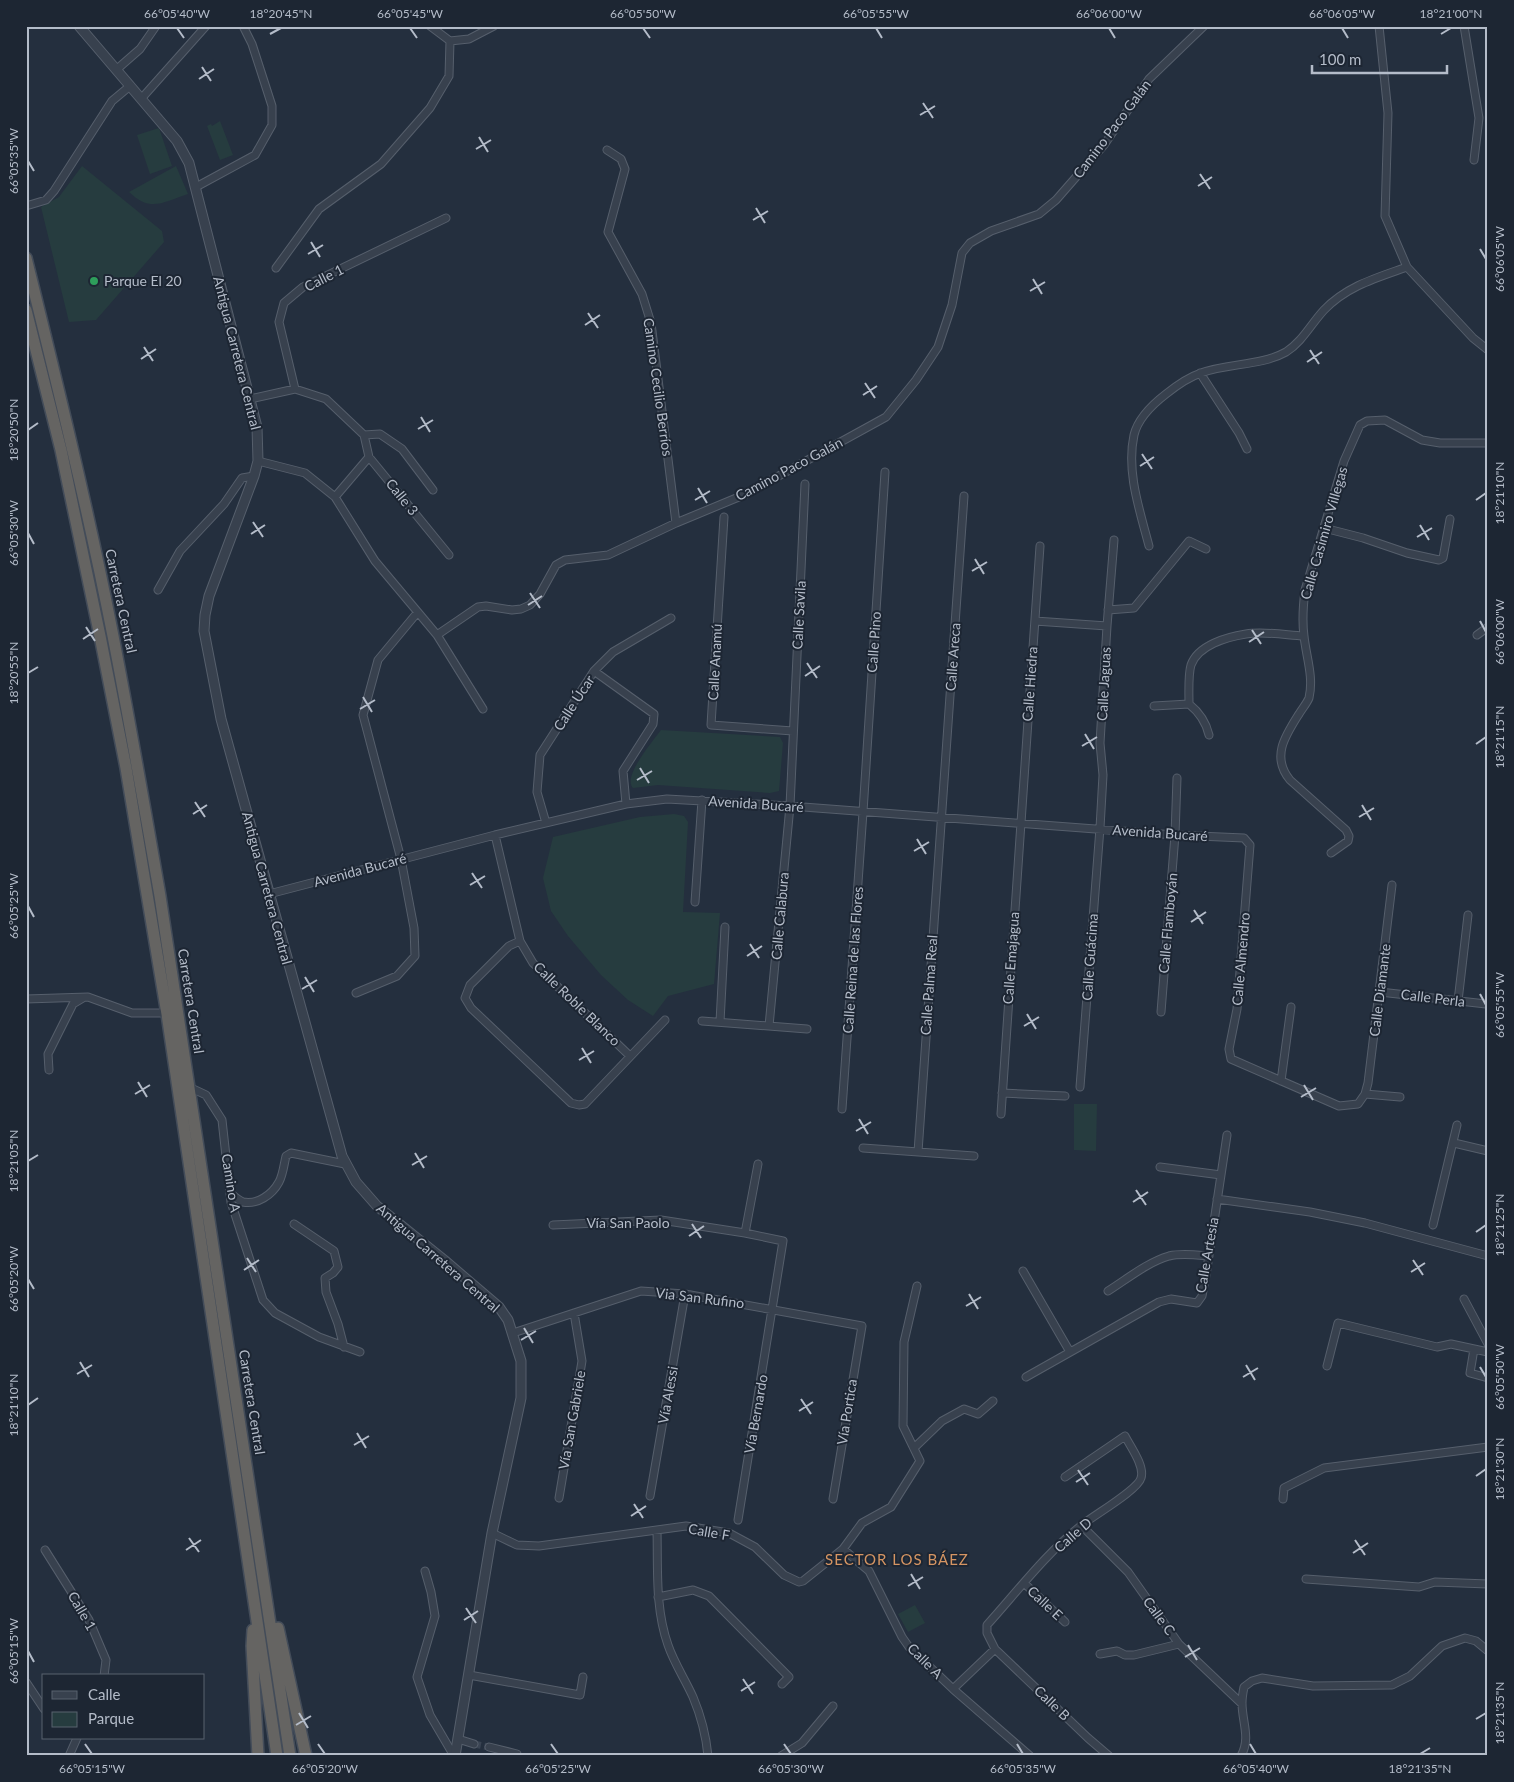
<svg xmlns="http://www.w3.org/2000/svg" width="1514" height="1782" font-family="Lato,sans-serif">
  <rect width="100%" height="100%" fill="#242f3e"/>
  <path fill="#263c3f" d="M220,121L233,155L220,160L207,126L211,124L212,126Z
    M159,128L172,166L150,174L137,135Z
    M82,166L162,231L164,242L96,320L69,322L41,207L59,197Z
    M176,166L188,194C163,202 151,213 129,192Z
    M661,730L780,737L783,743L779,791L770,793L658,785L633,788C622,777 653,741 661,730Z
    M674,814L684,816L688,822L683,912L720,913L714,984L668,996L653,1016L628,1000L601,975L568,936L551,911L543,878L553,837L640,817Z
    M1074,1104H1097L1096,1151L1074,1150Z
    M915,1605L925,1623L908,1632L898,1614Z"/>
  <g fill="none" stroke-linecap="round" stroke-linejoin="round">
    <path stroke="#3a4453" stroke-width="7" stroke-dasharray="7 3.5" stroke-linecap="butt" d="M474,1744L489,1747"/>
    <g stroke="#565f6c" stroke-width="9">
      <path id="minor" d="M430,26L450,41L469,39L494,26
        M1379,26L1388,113L1385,216L1407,267L1473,338L1488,350
        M1464,26L1479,118L1474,160
        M116,70L140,49L156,26
        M141,99L206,26
        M607,150L621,159L625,169L608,232L642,294L651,323L676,523
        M196,187L255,155L272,125V106L252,44L243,26
        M26,206L46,200L54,191L112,101L130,86
        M276,268L319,209L381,164L430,108L449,76L450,41
        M1200,373L1239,433L1247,449
        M295,389L279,322L284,303L303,287L446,218
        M250,399L295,389L326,399L364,435L380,434L402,449L433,490
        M364,435L369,457L449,555
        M258,461L305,473L335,497L375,561L437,635L483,709
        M335,497L369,457
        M724,517L711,725L793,731
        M1324,528L1363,538L1407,553L1439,560L1443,558L1450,519
        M1149,546C1140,511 1126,472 1134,435C1138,418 1153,404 1166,394C1176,386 1189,377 1201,373C1228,363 1261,366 1286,352C1302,342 1311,324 1324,310C1347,286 1376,278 1407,267
        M158,590L180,551L224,504L242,478L254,476
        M1108,610L1134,608L1189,541L1206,549
        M1035,621L1107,626
        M437,635L478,607L486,606L512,610L521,609L530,605L540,594L556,565L565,560L608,555L676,523L746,494L886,417L916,380L938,347L952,305L962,253L970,243L991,231L1039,214L1056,200L1104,145L1149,79L1204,26
        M1477,635L1488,627
        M594,671L654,714L653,724L623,771L626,804
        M1154,706L1189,704
        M1209,735C1206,722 1199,712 1189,704C1189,693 1188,675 1191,665C1198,645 1227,637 1246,634C1263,631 1286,635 1304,636
        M546,823L537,792L540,755L594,671L613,652L671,618
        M495,835L520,941L533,963L630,1056
        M1331,853L1348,841L1349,836L1346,830L1290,780C1271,757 1285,736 1299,714C1302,709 1307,703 1309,698C1314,677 1306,656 1304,636C1302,621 1303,606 1305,590L1344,461L1360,425L1367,421L1385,420L1422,440L1440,443H1488
        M269,894L495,835L626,804L667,799L790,806L1175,835L1244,838L1250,845L1237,1009L1229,1049L1231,1059L1339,1106L1358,1104L1365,1094L1368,1083L1392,885
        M695,902L702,800
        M520,941L509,946L470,985L465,998L471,1008L571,1103L579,1105L585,1104L665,1020
        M1380,992L1486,1004
        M356,993L397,976L415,956L414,928L401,859L363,715L378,660L417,613
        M26,999L88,997L132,1013H170
        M1458,1001L1468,915
        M1161,1012L1175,835L1177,778
        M702,1021L807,1029
        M720,1022L725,927
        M769,1026L790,806L805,484
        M49,1070L48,1054L73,1004L83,998
        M1281,1081L1291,1007
        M189,1087L206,1095L222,1120L231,1202L263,1300L275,1313L319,1337L360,1352
        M1080,1087L1100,828L1103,775L1100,743L1107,626L1114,540
        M1002,1093L1065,1096
        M1365,1094L1400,1097
        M842,1109L863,812L885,472
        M1001,1114L1040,546
        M1454,1143L1488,1151
        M863,1148L974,1156
        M918,1152L964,496
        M1160,1167L1221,1175
        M230,1193C234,1196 238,1200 243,1202C257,1205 272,1195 279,1182C283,1175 284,1164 286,1156L291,1153L345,1164
        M1217,1199L1310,1212L1365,1223L1488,1256
        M294,1224L334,1251L338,1267L333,1273L325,1278L326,1292L338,1324L344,1347
        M553,1225L661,1220L745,1233L783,1241L738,1520
        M1433,1225L1457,1125
        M745,1233L758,1164
        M1023,1271L1070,1352
        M1108,1291C1127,1279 1148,1262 1169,1256C1182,1253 1196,1255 1209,1256
        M1464,1299L1488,1344
        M513,1333L641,1291L685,1294L862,1326L833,1499
        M1474,1349L1470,1373L1488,1378
        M1327,1366L1338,1323L1437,1347L1451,1344L1488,1352
        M1026,1377L1159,1302L1171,1299L1197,1303L1202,1296L1206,1275L1227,1135
        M914,1448L942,1421L964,1409L978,1414L993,1401
        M1065,1477L1125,1436C1130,1446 1145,1466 1141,1478C1138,1490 1094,1515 1082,1525C1047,1552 1016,1593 987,1625V1633L995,1649L1088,1738L1109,1756
        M650,1496L685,1294
        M559,1498L582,1361L574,1313
        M1283,1499L1284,1488L1324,1468L1488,1447
        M1081,1525L1128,1572L1179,1644L1242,1704
        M657,1531C658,1569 655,1608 668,1645C674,1663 685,1679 693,1697C701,1716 706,1735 708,1756
        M492,1533L517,1545L539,1546L686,1526L729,1533L755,1547L784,1575L799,1582L803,1581L843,1549L862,1523L891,1507L920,1461L903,1426L904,1342L917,1286
        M843,1549L869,1571L902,1637L909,1647L953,1689L1030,1756
        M45,1550L89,1620L106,1660L104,1676
        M425,1571L431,1592L435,1616L417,1677L430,1715L454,1756
        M1306,1579L1419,1587L1435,1582L1488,1584
        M1024,1583L1065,1622
        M658,1597L693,1590L709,1596L789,1677L782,1684
        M1100,1654L1117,1651L1125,1655H1134L1179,1644
        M469,1675L580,1695L583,1677
        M26,1682L44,1709
        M953,1689L995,1649
        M458,1739L474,1744
        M489,1747L517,1754
        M69,1756L77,1738
        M781,1756L802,1743L833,1706
        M1241,1756C1251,1738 1242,1722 1242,1703C1242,1698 1243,1692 1244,1687L1252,1681L1262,1678L1313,1686L1392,1685L1410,1676L1442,1646L1465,1638L1476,1641L1488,1651"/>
    </g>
    <g stroke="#565f6c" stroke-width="11">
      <path id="tertiary" d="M79,26L177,141L189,163L257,427L258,461L254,476L209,596L205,615L204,631L221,719L342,1156L356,1182L377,1206L444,1260L499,1307L508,1320L521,1361V1398L492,1533L455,1756"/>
    </g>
    <g stroke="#434c59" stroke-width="14">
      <path id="trunk" d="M26,258C57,383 88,509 113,636C130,723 145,810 160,896L290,1756
        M26,310L61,450L100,636L126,768L167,1014L277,1756
        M278,1628L306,1756
        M253,1630L252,1646L258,1756"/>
    </g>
    <use href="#minor" stroke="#38414e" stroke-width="7"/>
    <use href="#tertiary" stroke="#38414e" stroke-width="9"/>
    <use href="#trunk" stroke="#656462" stroke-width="11"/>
  </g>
  <path fill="none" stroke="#b4bcc9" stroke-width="2" d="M177,28L184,38M410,28L417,38M643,28L650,38M876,28L882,38M1109,28L1115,38M1342,28L1348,38M270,34L281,28M1441,34L1451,28M202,67L211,81M199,79L214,69M923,103L933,118M920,115L935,106M479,137L488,152M476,149L491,140M28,161L34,171M1200,174L1210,189M1198,186L1212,177M756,208L765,223M753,220L768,211M311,242L320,257M1480,249L1486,259M308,254L323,245M1033,279L1042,294M1030,291L1045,282M588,313L598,328M585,325L600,315M144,347L153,361M1310,350L1319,364M141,359L156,349M1307,362L1322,352M865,383L875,398M863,395L877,386M421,417L430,432M418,429L433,420M28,430L38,423M1142,454L1152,469M1140,466L1154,457M698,488L707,503M695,500L710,491M1476,500L1486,493M253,522L263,537M1420,525L1429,540M28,533L34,544M251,534L265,525M1417,537L1432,528M975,559L984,574M972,571L987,562M530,593L540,608M528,605L542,596M1480,621L1486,632M86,627L95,641M1252,630L1261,644M83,639L98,629M1249,642L1264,632M807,663L817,678M28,673L38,667M805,676L820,666M363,697L372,712M360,709L375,700M1085,734L1094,749M1476,744L1486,737M1082,746L1097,737M640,768L649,783M637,780L652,771M195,802L205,817M1362,805L1371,820M193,814L207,805M1359,817L1374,808M917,839L926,854M914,851L929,842M472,873L482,888M470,885L485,876M28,906L34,917M1194,910L1203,924M1191,922L1206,912M750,944L759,958M747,956L762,946M305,977L314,992M302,989L317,980M1480,994L1486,1005M1027,1014L1036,1029M1024,1026L1039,1017M582,1048L591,1063M579,1060L594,1051M138,1082L147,1097M1304,1085L1313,1100M135,1094L150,1085M1301,1097L1316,1088M859,1119L868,1134M856,1131L871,1122M415,1153L424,1168M28,1161L38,1155M412,1165L427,1156M1136,1190L1146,1205M1133,1202L1148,1192M692,1224L701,1238M1476,1232L1486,1225M689,1236L704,1226M247,1258L256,1272M1413,1260L1423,1275M244,1270L259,1260M1411,1272L1425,1263M28,1279L34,1289M969,1294L978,1309M966,1306L981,1297M524,1328L533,1343M521,1340L536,1331M80,1362L89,1377M1246,1365L1255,1380M1480,1367L1486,1377M77,1374L92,1365M1243,1377L1258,1368M801,1399L811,1414M28,1405L38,1398M799,1411L813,1402M357,1433L366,1448M354,1445L369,1436M1078,1470L1088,1485M1476,1476L1486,1469M1076,1482L1090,1473M634,1504L643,1518M631,1516L646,1506M189,1538L199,1552M1355,1540L1365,1555M186,1550L201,1540M1353,1553L1368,1543M911,1574L920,1589M908,1586L923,1577M466,1608L476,1623M464,1620L478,1611M1188,1645L1197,1660M28,1651L34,1662M1185,1657L1200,1648M743,1679L753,1694M741,1691L755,1682M299,1713L308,1728M1476,1719L1486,1713M296,1725L311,1716M85,1744L92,1754M318,1744L325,1754M551,1744L558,1754M784,1744L791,1754M1017,1744L1023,1754M1250,1744L1256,1754M1420,1754L1430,1748"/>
  <circle fill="#2e9e5b" stroke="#1d2633" stroke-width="2" cx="94" cy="281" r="5"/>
  <g text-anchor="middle" stroke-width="4" stroke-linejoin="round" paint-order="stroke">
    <g font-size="14" fill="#b4bcc9" stroke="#1d2633">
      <text transform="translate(1112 129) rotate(-53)" y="5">Camino Paco Galán</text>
      <text transform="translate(324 278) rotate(-27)" y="5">Calle 1</text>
      <text transform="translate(237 353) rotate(76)" y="5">Antigua Carretera Central</text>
      <text transform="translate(658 387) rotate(82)" y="5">Camino Cecilio Berríos</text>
      <text transform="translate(789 469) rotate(-28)" y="5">Camino Paco Galán</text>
      <text transform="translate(402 497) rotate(51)" y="5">Calle 3</text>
      <text transform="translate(1324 533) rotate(-74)" y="5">Calle Casimiro Villegas</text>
      <text transform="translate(121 601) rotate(78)" y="5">Carretera Central</text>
      <text transform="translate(799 615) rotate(-87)" y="5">Calle Savila</text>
      <text transform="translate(874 642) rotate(-86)" y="5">Calle Pino</text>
      <text transform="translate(953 657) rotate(-86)" y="5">Calle Areca</text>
      <text transform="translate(715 662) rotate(-87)" y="5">Calle Anamú</text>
      <text transform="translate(1030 684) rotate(-86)" y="5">Calle Hiedra</text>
      <text transform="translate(1104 684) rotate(-87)" y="5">Calle Jaguas</text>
      <text transform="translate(574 703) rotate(-57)" y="5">Calle Úcar</text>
      <text transform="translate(756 804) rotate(4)" y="5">Avenida Bucaré</text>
      <text transform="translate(1160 833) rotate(4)" y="5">Avenida Bucaré</text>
      <text transform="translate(360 870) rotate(-15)" y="5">Avenida Bucaré</text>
      <text transform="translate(267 888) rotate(75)" y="5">Antigua Carretera Central</text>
      <text transform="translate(780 916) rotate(-85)" y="5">Calle Calabura</text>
      <text transform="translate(1168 923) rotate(-85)" y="5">Calle Flamboyán</text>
      <text transform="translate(1090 957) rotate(-86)" y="5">Calle Guácima</text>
      <text transform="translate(1011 958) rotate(-86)" y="5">Calle Emajagua</text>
      <text transform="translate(1241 959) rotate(-85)" y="5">Calle Almendro</text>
      <text transform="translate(853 960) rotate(-86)" y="5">Calle Reina de las Flores</text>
      <text transform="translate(929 985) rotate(-86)" y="5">Calle Palma Real</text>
      <text transform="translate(1380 990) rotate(-83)" y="5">Calle Diamante</text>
      <text transform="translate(1433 998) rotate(7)" y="5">Calle Perla</text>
      <text transform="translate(191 1001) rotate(81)" y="5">Carretera Central</text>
      <text transform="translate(577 1004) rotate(44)" y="5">Calle Roble Blanco</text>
      <text transform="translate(231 1183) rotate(81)" y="5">Camino A</text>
      <text x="628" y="1228">Vía San Paolo</text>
      <text transform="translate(1207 1255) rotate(-80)" y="5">Calle Artesia</text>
      <text transform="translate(438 1258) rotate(41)" y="5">Antigua Carretera Central</text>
      <text transform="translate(700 1298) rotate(7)" y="5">Via San Rufino</text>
      <text transform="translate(668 1395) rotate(-80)" y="5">Vía Alessi</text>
      <text transform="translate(252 1402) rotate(81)" y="5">Carretera Central</text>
      <text transform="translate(847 1412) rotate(-81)" y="5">Vía Portica</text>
      <text transform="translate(756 1414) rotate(-80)" y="5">Vía Bernardo</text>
      <text transform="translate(572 1420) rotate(-80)" y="5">Vía San Gabriele</text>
      <text transform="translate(709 1532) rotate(10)" y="5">Calle F</text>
      <text transform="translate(1073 1535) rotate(-41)" y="5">Calle D</text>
      <text transform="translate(1045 1603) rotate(43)" y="5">Calle E</text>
      <text transform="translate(82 1611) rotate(60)" y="5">Calle 1</text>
      <text transform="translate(1159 1616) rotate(54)" y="5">Calle C</text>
      <text transform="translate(925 1661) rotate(45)" y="5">Calle A</text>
      <text transform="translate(1052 1703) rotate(44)" y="5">Calle B</text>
    </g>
    <g font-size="14" fill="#b4bcc9" stroke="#1d2633" text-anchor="start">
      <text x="104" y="286">Parque El 20</text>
    </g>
    <g font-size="15" letter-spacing="1" fill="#d59563" stroke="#1d2633">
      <text x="897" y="1565">SECTOR LOS BÁEZ</text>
    </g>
  </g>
  <rect width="1514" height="1782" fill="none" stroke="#1d2633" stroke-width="55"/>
  <rect x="42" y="1674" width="162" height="65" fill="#1d2633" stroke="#59626f"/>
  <rect x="52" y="1691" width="25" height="8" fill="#38414e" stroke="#59626f"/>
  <text x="88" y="1700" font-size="15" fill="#b4bcc9">Calle</text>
  <rect x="52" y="1712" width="25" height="15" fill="#263c3f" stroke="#59626f"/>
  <text x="88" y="1724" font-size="15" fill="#b4bcc9">Parque</text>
  <path d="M1312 65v8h135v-8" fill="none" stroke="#b4bcc9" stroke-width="2.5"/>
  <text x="1319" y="65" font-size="15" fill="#b4bcc9" stroke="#1d2633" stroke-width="4" paint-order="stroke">100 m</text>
  <rect x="28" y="28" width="1458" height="1726" fill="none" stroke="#b4bcc9" stroke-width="2"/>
  <g font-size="12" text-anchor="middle" fill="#b4bcc9">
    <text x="177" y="18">66°05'40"W</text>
    <text x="281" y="18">18°20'45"N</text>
    <text x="410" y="18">66°05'45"W</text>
    <text x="643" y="18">66°05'50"W</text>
    <text x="876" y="18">66°05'55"W</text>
    <text x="1109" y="18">66°06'00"W</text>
    <text x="1342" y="18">66°06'05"W</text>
    <text x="1451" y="18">18°21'00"N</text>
    <text transform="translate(14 161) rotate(-90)" y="4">66°05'35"W</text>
    <text transform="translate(1500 259) rotate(-90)" y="4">66°06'05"W</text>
    <text transform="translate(14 430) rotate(-90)" y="4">18°20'50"N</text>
    <text transform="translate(1500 493) rotate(-90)" y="4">18°21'10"N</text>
    <text transform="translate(14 533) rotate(-90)" y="4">66°05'30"W</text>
    <text transform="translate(1500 632) rotate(-90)" y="4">66°06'00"W</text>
    <text transform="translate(14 673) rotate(-90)" y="4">18°20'55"N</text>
    <text transform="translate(1500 737) rotate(-90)" y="4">18°21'15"N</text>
    <text transform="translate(14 906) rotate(-90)" y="4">66°05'25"W</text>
    <text transform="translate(1500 1005) rotate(-90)" y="4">66°05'55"W</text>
    <text transform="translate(14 1161) rotate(-90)" y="4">18°21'05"N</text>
    <text transform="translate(1500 1225) rotate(-90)" y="4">18°21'25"N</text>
    <text transform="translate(14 1279) rotate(-90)" y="4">66°05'20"W</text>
    <text transform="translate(1500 1377) rotate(-90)" y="4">66°05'50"W</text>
    <text transform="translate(14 1405) rotate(-90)" y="4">18°21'10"N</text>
    <text transform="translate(1500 1469) rotate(-90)" y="4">18°21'30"N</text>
    <text transform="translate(14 1651) rotate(-90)" y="4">66°05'15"W</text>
    <text transform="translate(1500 1713) rotate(-90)" y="4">18°21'35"N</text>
    <text x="92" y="1773">66°05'15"W</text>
    <text x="325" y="1773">66°05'20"W</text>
    <text x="558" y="1773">66°05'25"W</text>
    <text x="791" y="1773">66°05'30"W</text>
    <text x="1023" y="1773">66°05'35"W</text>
    <text x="1256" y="1773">66°05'40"W</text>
    <text x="1420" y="1773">18°21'35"N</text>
  </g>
</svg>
